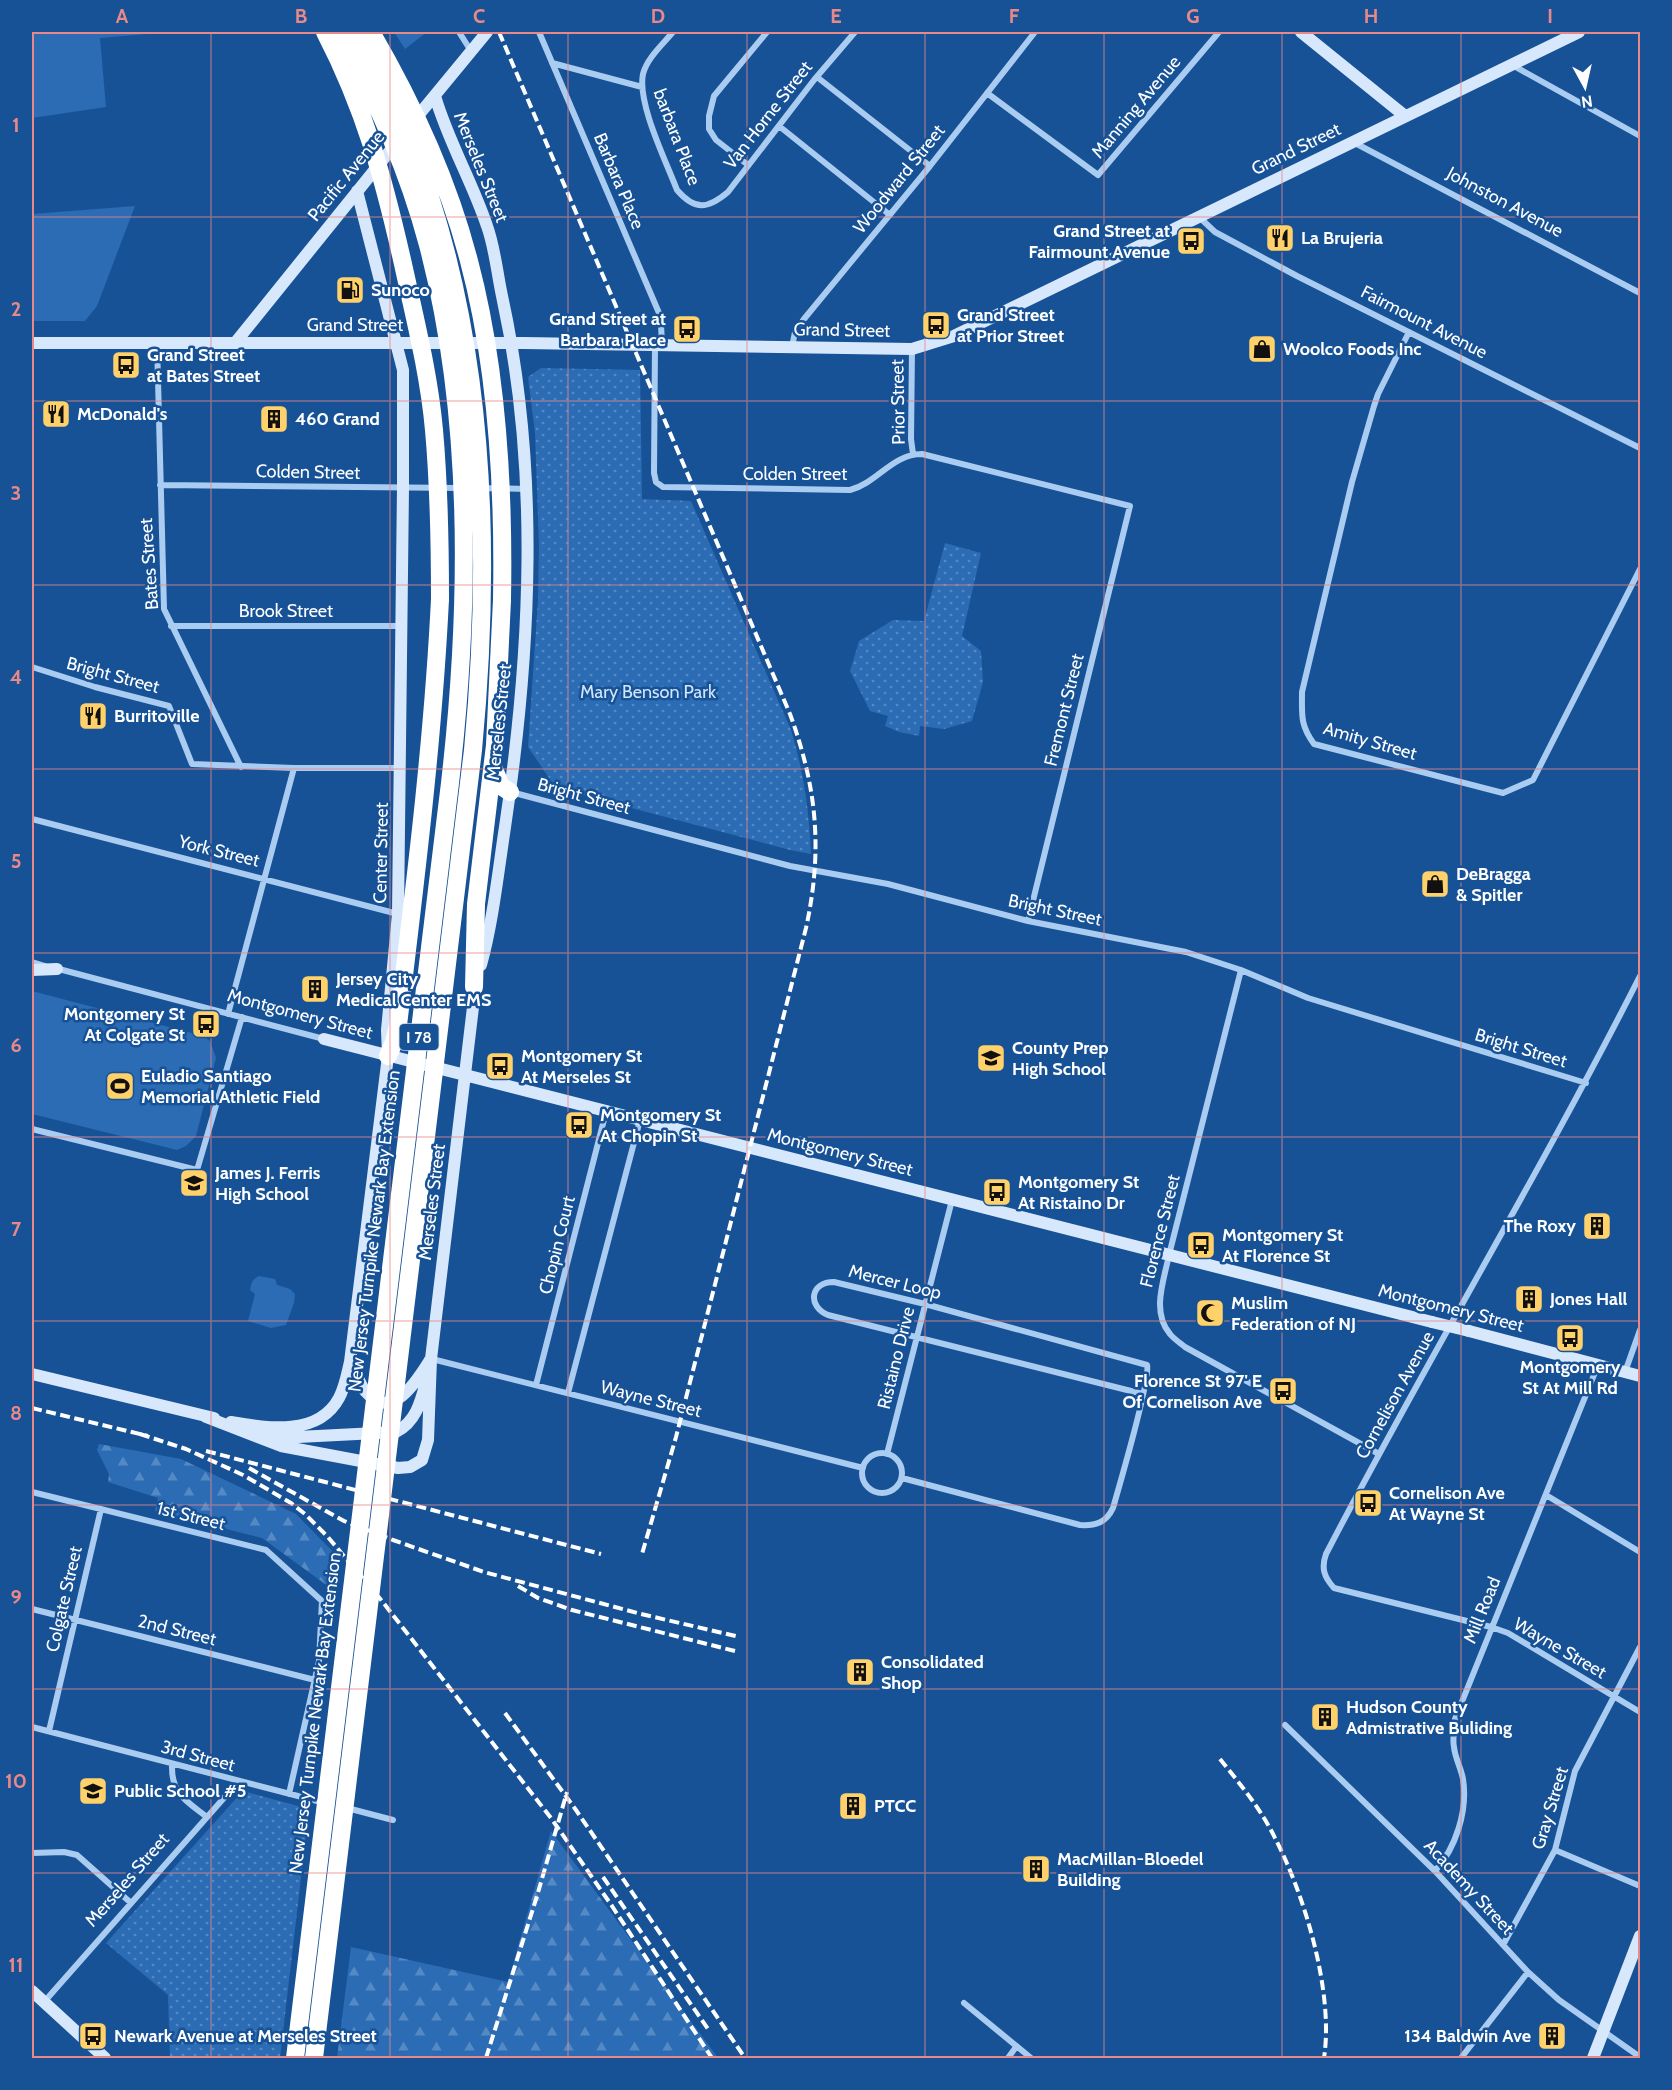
<svg xmlns="http://www.w3.org/2000/svg" width="1672" height="2090" font-family="Cabin,sans-serif">
  <defs>
    <pattern id="forest-firs" width="22" height="20" patternUnits="userSpaceOnUse" patternTransform="scale(1.5)"><rect width="22" height="20" fill="#2b6cb5"/><path d="M5 1l3.5 6h-7zM16 11l3.5 6h-7z" fill="#5589c4"/></pattern>
    <pattern id="park-dots" width="8" height="8" patternUnits="userSpaceOnUse" patternTransform="scale(1.5)"><rect width="8" height="8" fill="#2b6cb5"/><path d="M2 2h.1M6 6h.1" fill="none" stroke="#5589c4" stroke-width="1.8" stroke-linecap="round"/></pattern>
  </defs>
  <rect width="100%" height="100%" fill="#175297"/>
  <path fill="#2b6cb5" d="M32,32H171L100,38L106,107L32,118Z
    M394,32H427L405,49Z
    M135,206L97,306L85,321H32V214Z
    M32,991L203,1036L210,1041L216,1058L196,1136L186,1146L177,1150L169,1148L32,1114Z
    M259,1276L275,1279L277,1285L290,1289L295,1294L294,1303L286,1325L271,1328L248,1321L255,1294L250,1290C251,1283 253,1279 259,1276Z"/>
  <path fill="url(#forest-firs)" d="M99,1444L181,1459L296,1514L340,1559L336,1592L262,1538L155,1511L158,1498L108,1482L109,1474L97,1450Z
    M551,1831L718,2058H337L351,1947L508,1982Z"/>
  <path fill="url(#park-dots)" d="M541,368L640,370L642,499L691,501L791,730C804,774 809,809 811,854L790,850L556,788L528,747L538,600L539,546L535,433L528,377Z
    M945,543L981,553L962,636L981,651L983,682L972,721L944,729L920,726L919,736L899,732L885,726L888,716L870,711L850,671L859,641L893,620L924,621Z
    M243,1791L309,1809L280,2058H170L168,1995L106,1943Z"/>
  <g fill="none" stroke-linecap="round" stroke-linejoin="round">
    <path stroke="#aaccf1" stroke-width="6" d="M459,32L471,51
      M539,32L659,313L661,324L662,345
      M673,32C663,44 647,58 643,74C637,103 666,161 677,190C695,211 708,209 728,192L814,80L855,32
      M552,63L642,87
      M1512,65L1640,136
      M817,77L930,166
      M987,93L1098,175L1219,32
      M779,126L890,215
      M1353,142L1640,293
      M748,165L716,140L709,129V116L714,96L767,32
      M1198,216L1215,232L1297,276L1640,448
      M1409,332L1378,394L1374,406L1352,482L1302,692C1302,715 1300,725 1314,744L1503,793L1533,780L1640,569
      M157,342L164,609L241,767
      M655,345L654,473L656,482L663,487L850,490C877,483 892,454 922,454L1130,506L1028,921
      M792,347L795,332L804,319L930,166L1035,32
      M912,349L911,439L913,454
      M160,485L459,488
      M481,488L527,489
      M171,626H401
      M32,667L95,687L169,706L192,764L294,768H400
      M511,792L790,866L888,884L1028,921L1186,952L1241,970L1308,998L1586,1083
      M32,819L398,914
      M32,962L45,966
      M55,968L324,1039
      M1241,970L1169,1255C1164,1280 1151,1312 1170,1334C1174,1339 1180,1343 1185,1347L1379,1454
      M1640,976C1541,1172 1427,1359 1326,1554C1321,1568 1324,1577 1334,1588L1491,1627L1508,1633L1640,1712
      M228,1014L294,768
      M32,1129L197,1170L242,1017
      M432,1359L863,1468
      M1625,1372L1640,1330
      M536,1385L606,1112
      M568,1393L640,1120
      M862 1473a20 20 0 1 1 40 0a20 20 0 1 1-40 0Z
      M887,1454L952,1200
      M902,1478L1080,1525C1095,1526 1106,1523 1113,1508C1119,1487 1151,1378 1147,1365L925,1304L834,1282C810,1282 807,1306 828,1315L1143,1394
      M32,1492L266,1550L322,1601L319,1661L289,1794
      M1546,1495L1640,1552
      M32,1609L315,1680
      M1285,1725L1435,1871L1528,1972L1559,2000L1640,2057
      M32,1727L325,1803
      M49,1731L101,1509
      M172,1764C171,1794 185,1800 207,1817
      M347,1808L393,1820
      M1555,1850L1640,1886
      M32,1853L64,1852L77,1855L131,1903
      M1435,1871C1456,1848 1468,1810 1463,1779C1461,1768 1455,1758 1454,1747C1452,1738 1455,1727 1455,1719L1598,1365
      M1503,1945L1555,1850L1575,1771L1640,1647
      M44,2002L238,1782
      M964,2003L1031,2058
      M1008,2058L1016,2047
      M1461,2058L1528,1972"/>
    <path stroke="#d8e8fc" stroke-width="12" d="M1301,32L1405,116
      M435,96C448,141 472,181 487,226C495,248 497,273 502,296C540,470 531,652 505,827C498,873 493,921 481,965
      M412,123L487,32
      M32,343H523L912,349L954,336L1579,32
      M235,343L398,141
      M32,970L57,969
      M324,1039L1432,1322
      M1469,1331L1640,1376
      M350,1362C357,1371 358,1383 366,1392C392,1423 418,1379 430,1360
      M32,1374L214,1418
      M206,1417L281,1446L398,1468L410,1467L422,1460L428,1440L431,1359L476,982
      M231,1422C267,1428 318,1437 339,1398C345,1387 347,1374 350,1362L388,1056L387,1030L398,914L403,487V370L357,191
      M265,1434L298,1437L396,1432C416,1422 421,1401 426,1382
      M32,1991L105,2058
      M1593,2058L1640,1936"/>
    <path stroke="#fff" stroke-width="18" d="M493,767L501,786L510,792
      M474,987L476,904L495,745L502,600
      M388,1056L394,1042L398,1025C415,884 433,742 440,599"/>
    <path stroke="#fff" stroke-width="4" stroke-dasharray="10 4.5" stroke-linecap="butt" d="M499,32L790,714C817,788 823,850 806,928L676,1437L642,1554
      M32,1408L148,1436
      M140,1434L186,1449L243,1475L291,1503L305,1514L327,1536L382,1601L551,1818L612,1906L712,2058
      M206,1451L601,1554
      M249,1468L344,1521L393,1540L484,1572L641,1614L740,1637
      M518,1586L538,1598L572,1610L735,1651
      M505,1713L576,1810L745,2058
      M1220,1759C1240,1784 1261,1809 1275,1838C1305,1896 1334,1993 1324,2058
      M603,1877L708,2029
      M486,2058L537,1896L567,1792"/>
    <path stroke="#d8e8fc" stroke-width="12" d="M1432,1322L1469,1331"/>
    <path stroke="#fff" stroke-width="18" d="M325,32C365,109 384,180 403,264C415,319 429,374 434,430C439,486 440,543 440,599
      M371,32C413,104 448,180 469,261C498,370 504,489 502,600
      M295,2058L450,783C470,608 473,417 428,245C408,170 377,99 338,32
      M314,2058L473,750C496,508 482,246 357,32"/>
  </g>
  <path fill="none" stroke="#e88989" stroke-width="1.5" stroke-opacity="0.55" d="M211,32V2058M390,32V2058M568,32V2058M747,32V2058M925,32V2058M1104,32V2058M1282,32V2058M1461,32V2058M32,217H1640M32,401H1640M32,585H1640M32,769H1640M32,953H1640M32,1137H1640M32,1321H1640M32,1505H1640M32,1689H1640M32,1873H1640"/>
  <defs>
    <g id="restaurant-square" transform="scale(1.5)"><rect x="-9" y="-9" width="18" height="18" rx="4" fill="#ffd16a" stroke="#175297"/><path d="M-5-6h1v4h1v-4h1v4h1v-4h1v5L-1.5 .5V6h-2V.5L-5-1ZM5-6V6H3V1.5H1.5Q1.5-4 5-6Z" fill="#111"/></g>
    <g id="bus-square" transform="scale(1.5)"><rect x="-9" y="-9" width="18" height="18" rx="4" fill="#ffd16a" stroke="#175297"/><path d="M-5-6H5V4H4V6H2V4H-2V6H-4V4H-5ZM-3.5-4V0h7V-4ZM-3.5 1.2v1.5H-2V1.2ZM2 1.2v1.5H3.5V1.2Z" fill="#111"/></g>
    <g id="fuel-square" transform="scale(1.5)"><rect x="-9" y="-9" width="18" height="18" rx="4" fill="#ffd16a" stroke="#175297"/><path d="M-5.5-6h7V0h2V4h1.3V-2.5L3-4.5l.8-.8L6-3V5H2.5V1h-1V6h-7ZM-4.2-4.7v3.2H.2V-4.7Z" fill="#111"/></g>
    <g id="shop-square" transform="scale(1.5)"><rect x="-9" y="-9" width="18" height="18" rx="4" fill="#ffd16a" stroke="#175297"/><path d="M-5-2.5h2.3a2.7 3.5 0 0 1 5.4 0H5L5.5 6h-11ZM-1.5-2.5h3a1.5 2.3 0 0 0-3 0Z" fill="#111"/></g>
    <g id="building-square" transform="scale(1.5)"><rect x="-9" y="-9" width="18" height="18" rx="4" fill="#ffd16a" stroke="#175297"/><path d="M-4-6H4V6H1V3H-1V6H-4ZM-2.5-4.3h1.7v1.8h-1.7ZM.8-4.3h1.7v1.8H.8ZM-2.5-1h1.7V.8h-1.7ZM.8-1h1.7V.8H.8Z" fill="#111"/></g>
    <g id="school-square" transform="scale(1.5)"><rect x="-9" y="-9" width="18" height="18" rx="4" fill="#ffd16a" stroke="#175297"/><path d="M0-5L7-2L0 1L-7-2ZM-4 1L0 2.5L4 1V4Q0 6-4 4Z" fill="#111"/></g>
    <g id="stadium-square" transform="scale(1.5)"><rect x="-9" y="-9" width="18" height="18" rx="4" fill="#ffd16a" stroke="#175297"/><path d="M0-5a6.5 5 0 1 0 0 10a6.5 5 0 1 0 0-10ZM-3.5-1.8h7v3.6h-7Z" fill="#111"/></g>
    <g id="mosque-square" transform="scale(1.5)"><rect x="-9" y="-9" width="18" height="18" rx="4" fill="#ffd16a" stroke="#175297"/><path d="M3.5-4.9A6 6 0 1 0 3.5 4.9A5 5 0 1 1 3.5-4.9Z" fill="#111"/></g>
  </defs>
  <g fill-rule="evenodd">
    <use href="#restaurant-square" x="1280" y="238"/>
    <use href="#bus-square" x="1191" y="241"/>
    <use href="#fuel-square" x="350" y="290"/>
    <use href="#bus-square" x="936" y="325"/>
    <use href="#bus-square" x="687" y="329"/>
    <use href="#shop-square" x="1262" y="349"/>
    <use href="#bus-square" x="126" y="365"/>
    <use href="#restaurant-square" x="56" y="414"/>
    <use href="#building-square" x="274" y="419"/>
    <use href="#restaurant-square" x="93" y="716"/>
    <use href="#shop-square" x="1435" y="884"/>
    <use href="#building-square" x="315" y="989"/>
    <use href="#bus-square" x="206" y="1024"/>
    <use href="#school-square" x="991" y="1058"/>
    <use href="#bus-square" x="500" y="1066"/>
    <use href="#stadium-square" x="120" y="1086"/>
    <use href="#bus-square" x="579" y="1125"/>
    <use href="#school-square" x="194" y="1183"/>
    <use href="#bus-square" x="997" y="1192"/>
    <use href="#building-square" x="1597" y="1226"/>
    <use href="#bus-square" x="1201" y="1245"/>
    <use href="#building-square" x="1529" y="1299"/>
    <use href="#mosque-square" x="1210" y="1313"/>
    <use href="#bus-square" x="1570" y="1338"/>
    <use href="#bus-square" x="1283" y="1391"/>
    <use href="#bus-square" x="1368" y="1503"/>
    <use href="#building-square" x="860" y="1672"/>
    <use href="#building-square" x="1325" y="1717"/>
    <use href="#school-square" x="93" y="1791"/>
    <use href="#building-square" x="853" y="1806"/>
    <use href="#building-square" x="1036" y="1869"/>
    <use href="#bus-square" x="93" y="2036"/>
    <use href="#building-square" x="1552" y="2036"/>
  </g>
  <g text-anchor="middle" stroke-width="5" stroke-linejoin="round" paint-order="stroke">
    <rect fill="#175297" stroke="#b9cbe0" stroke-width="1.5" x="399.5" y="1024" width="39" height="26" rx="4.5"/>
    <g font-size="16" font-weight="bold" fill="#fff">
      <text x="419" y="1043">I 78</text>
    </g>
    <g font-size="18" fill="#fff" stroke="#175297">
      <text transform="translate(1136 107) rotate(-50)" y="6">Manning Avenue</text>
      <text transform="translate(768 115) rotate(-52)" y="6">Van Horne Street</text>
      <text transform="translate(677 137) rotate(69)" y="6">barbara Place</text>
      <text transform="translate(1296 149) rotate(-26)" y="6">Grand Street</text>
      <text transform="translate(481 167) rotate(68)" y="6">Merseles Street</text>
      <text transform="translate(346 176) rotate(-51)" y="6">Pacific Avenue</text>
      <text transform="translate(899 179) rotate(-51)" y="6">Woodward Street</text>
      <text transform="translate(619 181) rotate(67)" y="6">Barbara Place</text>
      <text transform="translate(1505 202) rotate(28)" y="6">Johnston Avenue</text>
      <text transform="translate(1424 322) rotate(27)" y="6">Fairmount Avenue</text>
      <text x="355" y="331">Grand Street</text>
      <text transform="translate(842 330) rotate(1)" y="6">Grand Street</text>
      <text transform="translate(898 402) rotate(-91)" y="6">Prior Street</text>
      <text transform="translate(308 472) rotate(1)" y="6">Colden Street</text>
      <text x="795" y="480">Colden Street</text>
      <text transform="translate(149 564) rotate(-94)" y="6">Bates Street</text>
      <text x="286" y="617">Brook Street</text>
      <text transform="translate(113 675) rotate(15)" y="6">Bright Street</text>
      <text transform="translate(1064 710) rotate(-76)" y="6">Fremont Street</text>
      <text transform="translate(499 722) rotate(-84)" y="6">Merseles Street</text>
      <text transform="translate(1370 741) rotate(16)" y="6">Amity Street</text>
      <text transform="translate(584 796) rotate(15)" y="6">Bright Street</text>
      <text transform="translate(219 851) rotate(14)" y="6">York Street</text>
      <text transform="translate(381 853) rotate(-89)" y="6">Center Street</text>
      <text transform="translate(1055 910) rotate(12)" y="6">Bright Street</text>
      <text transform="translate(300 1014) rotate(15)" y="6">Montgomery Street</text>
      <text transform="translate(1521 1048) rotate(17)" y="6">Bright Street</text>
      <text transform="translate(840 1152) rotate(14)" y="6">Montgomery Street</text>
      <text transform="translate(432 1202) rotate(-83)" y="6">Merseles Street</text>
      <text transform="translate(374 1231) rotate(-83)" y="6">New Jersey Turnpike Newark Bay Extension</text>
      <text transform="translate(1160 1231) rotate(-76)" y="6">Florence Street</text>
      <text transform="translate(557 1245) rotate(-76)" y="6">Chopin Court</text>
      <text transform="translate(895 1282) rotate(14)" y="6">Mercer Loop</text>
      <text transform="translate(1451 1308) rotate(14)" y="6">Montgomery Street</text>
      <text transform="translate(896 1358) rotate(-76)" y="6">Ristaino Drive</text>
      <text transform="translate(1395 1395) rotate(-61)" y="6">Cornelison Avenue</text>
      <text transform="translate(651 1399) rotate(14)" y="6">Wayne Street</text>
      <text transform="translate(191 1516) rotate(14)" y="6">1st Street</text>
      <text transform="translate(64 1599) rotate(-77)" y="6">Colgate Street</text>
      <text transform="translate(1482 1610) rotate(-68)" y="6">Mill Road</text>
      <text transform="translate(177 1630) rotate(14)" y="6">2nd Street</text>
      <text transform="translate(1560 1648) rotate(30)" y="6">Wayne Street</text>
      <text transform="translate(315 1713) rotate(-83)" y="6">New Jersey Turnpike Newark Bay Extension</text>
      <text transform="translate(198 1756) rotate(15)" y="6">3rd Street</text>
      <text transform="translate(1550 1808) rotate(-73)" y="6">Gray Street</text>
      <text transform="translate(127 1880) rotate(-49)" y="6">Merseles Street</text>
      <text transform="translate(1469 1887) rotate(47)" y="6">Academy Street</text>
    </g>
    <g font-size="18" font-weight="bold" fill="#fff" stroke="#175297" text-anchor="start">
      <text x="1170" y="237" text-anchor="end">Grand Street at<tspan x="1170" dy="21">Fairmount Avenue</tspan></text>
      <text x="1301" y="244">La Brujeria</text>
      <text x="371" y="296">Sunoco</text>
      <text x="957" y="321">Grand Street<tspan x="957" dy="21">at Prior Street</tspan></text>
      <text x="666" y="325" text-anchor="end">Grand Street at<tspan x="666" dy="21">Barbara Place</tspan></text>
      <text x="1283" y="355">Woolco Foods Inc</text>
      <text x="147" y="361">Grand Street<tspan x="147" dy="21">at Bates Street</tspan></text>
      <text x="77" y="420">McDonald's</text>
      <text x="295" y="425">460 Grand</text>
      <text x="114" y="722">Burritoville</text>
      <text x="1456" y="880">DeBragga<tspan x="1456" dy="21">&amp; Spitler</tspan></text>
      <text x="336" y="985">Jersey City<tspan x="336" dy="21">Medical Center EMS</tspan></text>
      <text x="185" y="1020" text-anchor="end">Montgomery St<tspan x="185" dy="21">At Colgate St</tspan></text>
      <text x="1012" y="1054">County Prep<tspan x="1012" dy="21">High School</tspan></text>
      <text x="521" y="1062">Montgomery St<tspan x="521" dy="21">At Merseles St</tspan></text>
      <text x="141" y="1082">Euladio Santiago<tspan x="141" dy="21">Memorial Athletic Field</tspan></text>
      <text x="600" y="1121">Montgomery St<tspan x="600" dy="21">At Chopin St</tspan></text>
      <text x="215" y="1179">James J. Ferris<tspan x="215" dy="21">High School</tspan></text>
      <text x="1018" y="1188">Montgomery St<tspan x="1018" dy="21">At Ristaino Dr</tspan></text>
      <text x="1576" y="1232" text-anchor="end">The Roxy</text>
      <text x="1222" y="1241">Montgomery St<tspan x="1222" dy="21">At Florence St</tspan></text>
      <text x="1550" y="1305">Jones Hall</text>
      <text x="1231" y="1309">Muslim<tspan x="1231" dy="21">Federation of NJ</tspan></text>
      <text x="1570" y="1373" text-anchor="middle">Montgomery<tspan x="1570" dy="21">St At Mill Rd</tspan></text>
      <text x="1262" y="1387" text-anchor="end">Florence St 97' E<tspan x="1262" dy="21">Of Cornelison Ave</tspan></text>
      <text x="1389" y="1499">Cornelison Ave<tspan x="1389" dy="21">At Wayne St</tspan></text>
      <text x="881" y="1668">Consolidated<tspan x="881" dy="21">Shop</tspan></text>
      <text x="1346" y="1713">Hudson County<tspan x="1346" dy="21">Admistrative Buliding</tspan></text>
      <text x="114" y="1797">Public School #5</text>
      <text x="874" y="1812">PTCC</text>
      <text x="1057" y="1865">MacMillan-Bloedel<tspan x="1057" dy="21">Building</tspan></text>
      <text x="114" y="2042">Newark Avenue at Merseles Street</text>
      <text x="1531" y="2042" text-anchor="end">134 Baldwin Ave</text>
    </g>
    <g font-size="18" fill="#d1e5fc" stroke="#175297">
      <text x="648" y="698">Mary Benson Park</text>
    </g>
  </g>
  <rect width="1672" height="2090" fill="none" stroke="#175297" stroke-width="66"/>
  <g transform="translate(1585 87) rotate(172)" stroke="#175297" stroke-width="4.5" paint-order="stroke">
  <path d="M0-4.5L10 22L0 15L-10 22Z" fill="#ffffff"/>
  <text y="-9" font-size="16" font-weight="bold" text-anchor="middle" fill="#ffffff">N</text>
  </g>
  <rect x="33" y="33" width="1606" height="2024" fill="none" stroke="#e88989" stroke-width="2"/>
  <g font-size="20" text-anchor="middle" font-weight="bold" fill="#e88989">
    <text x="122" y="23">A</text>
    <text x="301" y="23">B</text>
    <text x="479" y="23">C</text>
    <text x="658" y="23">D</text>
    <text x="836" y="23">E</text>
    <text x="1014" y="23">F</text>
    <text x="1193" y="23">G</text>
    <text x="1371" y="23">H</text>
    <text x="1550" y="23">I</text>
    <text x="16" y="132">1</text>
    <text x="16" y="316">2</text>
    <text x="16" y="500">3</text>
    <text x="16" y="684">4</text>
    <text x="16" y="868">5</text>
    <text x="16" y="1052">6</text>
    <text x="16" y="1236">7</text>
    <text x="16" y="1420">8</text>
    <text x="16" y="1604">9</text>
    <text x="16" y="1788">10</text>
    <text x="16" y="1972">11</text>
  </g>
</svg>
